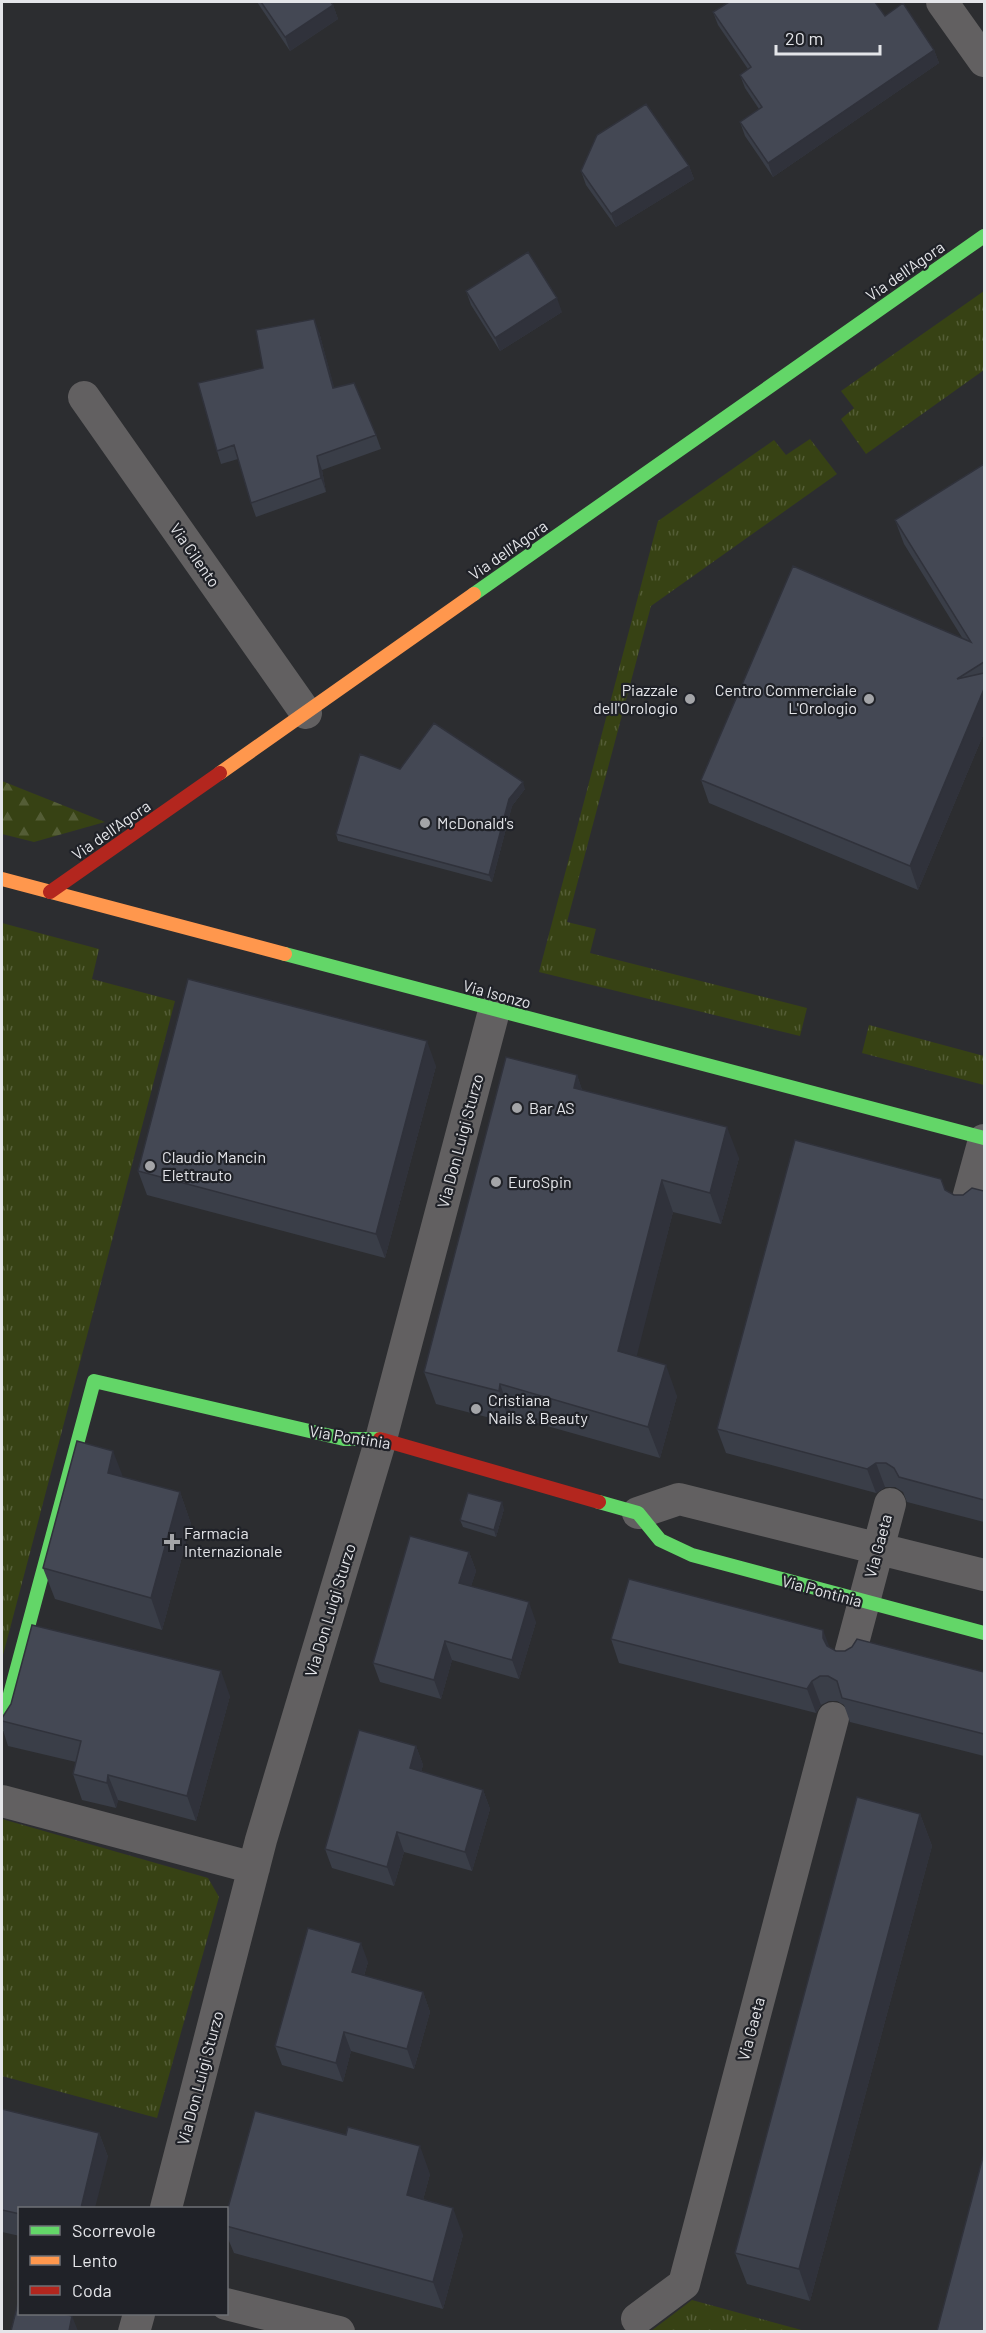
<svg xmlns="http://www.w3.org/2000/svg" width="986" height="2333" font-family="Barlow,sans-serif">
  <defs>
    <pattern id="grass-tufts" width="24" height="20" patternUnits="userSpaceOnUse" patternTransform="scale(1.5)"><rect width="24" height="20" fill="#374214"/><path d="M3 7l-1-3M5 7V3M7 7l1-3M15 17l-1-3M17 17v-4M19 17l1-3" fill="none" stroke="#545d36"/></pattern>
    <pattern id="forest-firs" width="22" height="20" patternUnits="userSpaceOnUse" patternTransform="scale(1.5)"><rect width="22" height="20" fill="#374214"/><path d="M5 1l3.5 6h-7zM16 11l3.5 6h-7z" fill="#545d36"/></pattern>
  </defs>
  <rect width="100%" height="100%" fill="#2c2d30"/>
  <path fill="url(#grass-tufts)" d="M984,291V370L866,454L841,419L854,408L841,391Z
    M810,439L837,474L651,606L567,922L596,929L590,953L807,1008L800,1036L539,972L658,521L774,440L786,455Z
    M2,923L99,949L92,979L175,1001L2,1659Z
    M869,1025L984,1056V1085L862,1053Z
    M2,1819L208,1878L219,1897L157,2118L2,2076Z
    M692,2300L805,2331H651Z"/>
  <path fill="url(#forest-firs)" d="M2,781L105,822L34,842L2,834Z"/>
  <g fill="none" stroke-linecap="round" stroke-linejoin="round">
    <path stroke="#626061" stroke-width="32" d="M942,2L984,61
      M84,397L306,713
      M967,1202L984,1140
      M638,1513L679,1499L984,1575
      M849,1658L890,1504
      M2,1801L254,1868
      M166,2208L261,1840L381,1439L494,1011
      M226,2304L339,2332
      M637,2319L684,2284L833,1718
      M134,2332L139,2314"/>
    <path stroke="#63d668" stroke-width="14" d="M474,594L984,236
      M285,954L984,1138
      M599,1502L638,1513L660,1540L692,1555L984,1633
      M2,1724L94,1381L344,1439H380"/>
    <path stroke="#ff974d" stroke-width="14" d="M220,773L474,594
      M2,879L285,954"/>
    <path stroke="#b3261e" stroke-width="14" d="M50,892L220,773
      M380,1439L599,1502"/>
  </g>
  <path fill="#3a3e48" d="M257,2H331L333,5L338,19L290,51Z
    M713,12L885,16L934,50L939,63L773,177L745,136L740,122L759,109L745,88L740,75L748,69L718,25Z
    M689,166L694,179L616,227L586,185L581,171Z
    M466,291L562,312L500,351L471,305Z
    M319,332L334,388L376,435L381,449L322,470L326,492L256,517L251,503L238,459L221,464L217,451L263,368Z
    M984,464V733L918,890L709,803L701,780L963,639L904,544L895,520Z
    M400,769L525,789L512,806L492,882L338,841L336,834Z
    M436,1066L385,1258L147,1195L138,1171Z
    M577,1075L582,1090L739,1158L721,1224L673,1212L636,1356L677,1396L660,1458L512,1416L510,1423L436,1404L424,1372Z
    M945,1190L954,1195H963L984,1191V1522L907,1502L903,1492L895,1487H885L876,1493L726,1453L717,1429Z
    M123,1477L180,1492L191,1524L162,1630L55,1599L43,1568Z
    M504,1509L496,1537L463,1527L460,1520Z
    M469,1552L476,1571L471,1586L536,1622L519,1679L452,1660L441,1699L380,1682L373,1663Z
    M611,1639L829,1647L836,1651L984,1672V1756L850,1722L844,1705L837,1701H829L821,1705L816,1713L619,1663Z
    M230,1696L196,1821L118,1800L116,1808L82,1800L73,1774L76,1762L8,1746L2,1727V1721Z
    M416,1746L423,1765L421,1772L483,1790L490,1809L472,1871L404,1852L394,1886L332,1868L325,1849Z
    M920,1814L932,1846L810,2301L747,2284L735,2253Z
    M368,1962L364,1976L423,1992L430,2012L414,2069L351,2051L343,2082L282,2065L275,2046Z
    M2,2109L99,2133L108,2157L20,2208V2236L2,2232Z
    M430,2174L423,2200L463,2235L443,2309L234,2253L226,2234V2215Z"/>
  <path fill="#30323b" d="M333,5L338,19L290,51L285,37Z
    M934,50L939,63L773,177L768,163Z
    M689,166L694,179L616,227L611,214Z
    M557,298L562,312L500,351L495,338Z
    M314,319L319,332L338,401L333,388Z
    M317,456L322,470L326,492L321,478Z
    M984,689V733L918,890L910,866Z
    M523,782L525,789L512,806L492,882L489,875L509,799Z
    M427,1041L436,1066L385,1258L376,1234Z
    M577,1075L588,1107L574,1088Z
    M727,1127L739,1158L721,1224L710,1193Z
    M662,1180L673,1212L630,1383L618,1351Z
    M666,1365L677,1396L660,1458L648,1427Z
    M500,1384L512,1416L510,1423L499,1391Z
    M113,1451L125,1482L108,1473Z
    M876,1463L885,1487L876,1493L867,1469Z
    M180,1492L191,1524L162,1630L151,1598Z
    M502,1502L504,1509L496,1537L494,1530Z
    M469,1552L476,1571L466,1602L459,1583Z
    M529,1602L536,1622L519,1679L512,1660Z
    M823,1630L832,1654L823,1638Z
    M445,1641L452,1660L441,1699L434,1680Z
    M221,1671L230,1696L196,1821L187,1796Z
    M812,1681L821,1705L816,1713L807,1689Z
    M416,1746L423,1765L417,1788L410,1768Z
    M108,1775L118,1800L116,1808L107,1783Z
    M483,1790L490,1809L472,1871L465,1852Z
    M920,1814L932,1846L810,2301L799,2269Z
    M397,1832L404,1852L394,1886L387,1867Z
    M361,1943L368,1962L359,1992L352,1972Z
    M423,1992L430,2012L414,2069L407,2049Z
    M344,2032L351,2051L343,2082L336,2063Z
    M99,2133L108,2157L95,2208H81Z
    M420,2146L430,2174L417,2223L407,2195Z
    M453,2208L463,2235L443,2309L433,2282Z
    M72,2316L78,2331H69Z"/>
  <path fill="#444854" stroke="#30323b" stroke-width="1.5" d="M261,2H331L333,5L285,37Z
    M729,2H875L885,16L903,3L934,50L768,163L740,122L762,107L740,75L751,67L713,12Z
    M646,104L689,166L611,214L581,171L597,135Z
    M528,252L557,298L495,338L466,291Z
    M314,319L333,388L354,383L376,435L317,456L321,478L251,503L234,445L217,451L198,383L263,368L256,330Z
    M984,464V662L957,679L984,673V689L910,866L701,780L793,566L971,642L895,520Z
    M434,723L523,782L509,799L489,875L336,834L360,754L400,769Z
    M188,979L427,1041L376,1234L138,1171Z
    M506,1057L577,1075L574,1088L727,1127L710,1193L662,1180L618,1351L666,1365L648,1427L500,1384L499,1391L424,1372Z
    M795,1140L941,1179L945,1190L954,1195H963L972,1188L984,1191V1500L899,1477L894,1468L886,1463H876L867,1469L717,1429Z
    M77,1441L113,1451L108,1473L180,1492L151,1598L43,1568Z
    M468,1493L502,1502L494,1530L460,1520Z
    M410,1536L469,1552L459,1583L529,1602L512,1660L445,1641L434,1680L373,1663Z
    M629,1579L823,1630V1638L827,1646L836,1651H845L852,1647L857,1639L984,1672V1734L842,1698L837,1681L828,1676H820L812,1681L807,1689L611,1639Z
    M32,1625L221,1671L187,1796L108,1775L107,1783L73,1774L81,1741L2,1721V1718L11,1704Z
    M359,1730L416,1746L410,1768L483,1790L465,1852L397,1832L387,1867L325,1849Z
    M857,1797L920,1814L799,2269L735,2253Z
    M308,1928L361,1943L352,1972L423,1992L407,2049L344,2032L336,2063L275,2046Z
    M2,2109L99,2133L81,2208H20V2214L2,2210Z
    M255,2111L346,2135L348,2127L420,2146L407,2195L453,2208L433,2282L226,2226V2215Z
    M984,2153V2331H937Z
    M18,2303H20V2313H61L72,2316L69,2331H11Z"/>
  <g fill="#a4a5a8" stroke="#202228" stroke-width="2">
    <circle cx="690" cy="699" r="6"/>
    <circle cx="869" cy="699" r="6"/>
    <circle cx="425" cy="823" r="6"/>
    <circle cx="517" cy="1108" r="6"/>
    <circle cx="150" cy="1166" r="6"/>
    <circle cx="496" cy="1182" r="6"/>
    <circle cx="476" cy="1409" r="6"/>
    <path d="M169 1533h6v6h6v6h-6v6h-6v-6h-6v-6h6z"/>
  </g>
  <g text-anchor="middle" stroke-width="4.5" stroke-linejoin="round" paint-order="stroke">
    <g font-size="16" fill="#e4e5e9" stroke="#202228">
      <text transform="translate(905 271) rotate(-35)" y="6">Via dell'Agora</text>
      <text transform="translate(508 550) rotate(-35)" y="6">Via dell'Agora</text>
      <text transform="translate(195 555) rotate(55)" y="6">Via Cilento</text>
      <text transform="translate(111 830) rotate(-35)" y="6">Via dell'Agora</text>
      <text transform="translate(497 994) rotate(15)" y="6">Via Isonzo</text>
      <text transform="translate(460 1141) rotate(-75)" y="6">Via Don Luigi Sturzo</text>
      <text transform="translate(350 1437) rotate(9)" y="6">Via Pontinia</text>
      <text transform="translate(878 1546) rotate(-75)" y="6">Via Gaeta</text>
      <text transform="translate(822 1591) rotate(15)" y="6">Via Pontinia</text>
      <text transform="translate(330 1610) rotate(-73)" y="6">Via Don Luigi Sturzo</text>
      <text transform="translate(751 2029) rotate(-75)" y="6">Via Gaeta</text>
      <text transform="translate(200 2078) rotate(-75)" y="6">Via Don Luigi Sturzo</text>
    </g>
    <g font-size="16" fill="#e4e5e9" stroke="#202228" text-anchor="start">
      <text x="678" y="696" text-anchor="end">Piazzale<tspan x="678" dy="18">dell'Orologio</tspan></text>
      <text x="857" y="696" text-anchor="end">Centro Commerciale<tspan x="857" dy="18">L'Orologio</tspan></text>
      <text x="437" y="829">McDonald's</text>
      <text x="529" y="1114">Bar AS</text>
      <text x="162" y="1163">Claudio Mancin<tspan x="162" dy="18">Elettrauto</tspan></text>
      <text x="508" y="1188">EuroSpin</text>
      <text x="488" y="1406">Cristiana<tspan x="488" dy="18">Nails &amp; Beauty</tspan></text>
      <text x="184" y="1539">Farmacia<tspan x="184" dy="18">Internazionale</tspan></text>
    </g>
  </g>
  <rect width="986" height="2333" fill="none" stroke="#e4e5e9" stroke-width="6"/>
  <rect x="18" y="2207" width="210" height="108" fill="#202228" stroke="#6e7075" stroke-width="1.5"/>
  <rect x="30" y="2226" width="30" height="9" fill="#63d668" stroke="#6e7075" stroke-width="1.5"/>
  <text x="72" y="2237" font-size="18" fill="#e4e5e9">Scorrevole</text>
  <rect x="30" y="2256" width="30" height="9" fill="#ff974d" stroke="#6e7075" stroke-width="1.5"/>
  <text x="72" y="2267" font-size="18" fill="#e4e5e9">Lento</text>
  <rect x="30" y="2286" width="30" height="9" fill="#b3261e" stroke="#6e7075" stroke-width="1.5"/>
  <text x="72" y="2297" font-size="18" fill="#e4e5e9">Coda</text>
  <path d="M776 45v9h104v-9" fill="none" stroke="#e4e5e9" stroke-width="3"/>
  <text x="785" y="45" font-size="18" fill="#e4e5e9" stroke="#202228" stroke-width="4.5" paint-order="stroke">20 m</text>
</svg>
